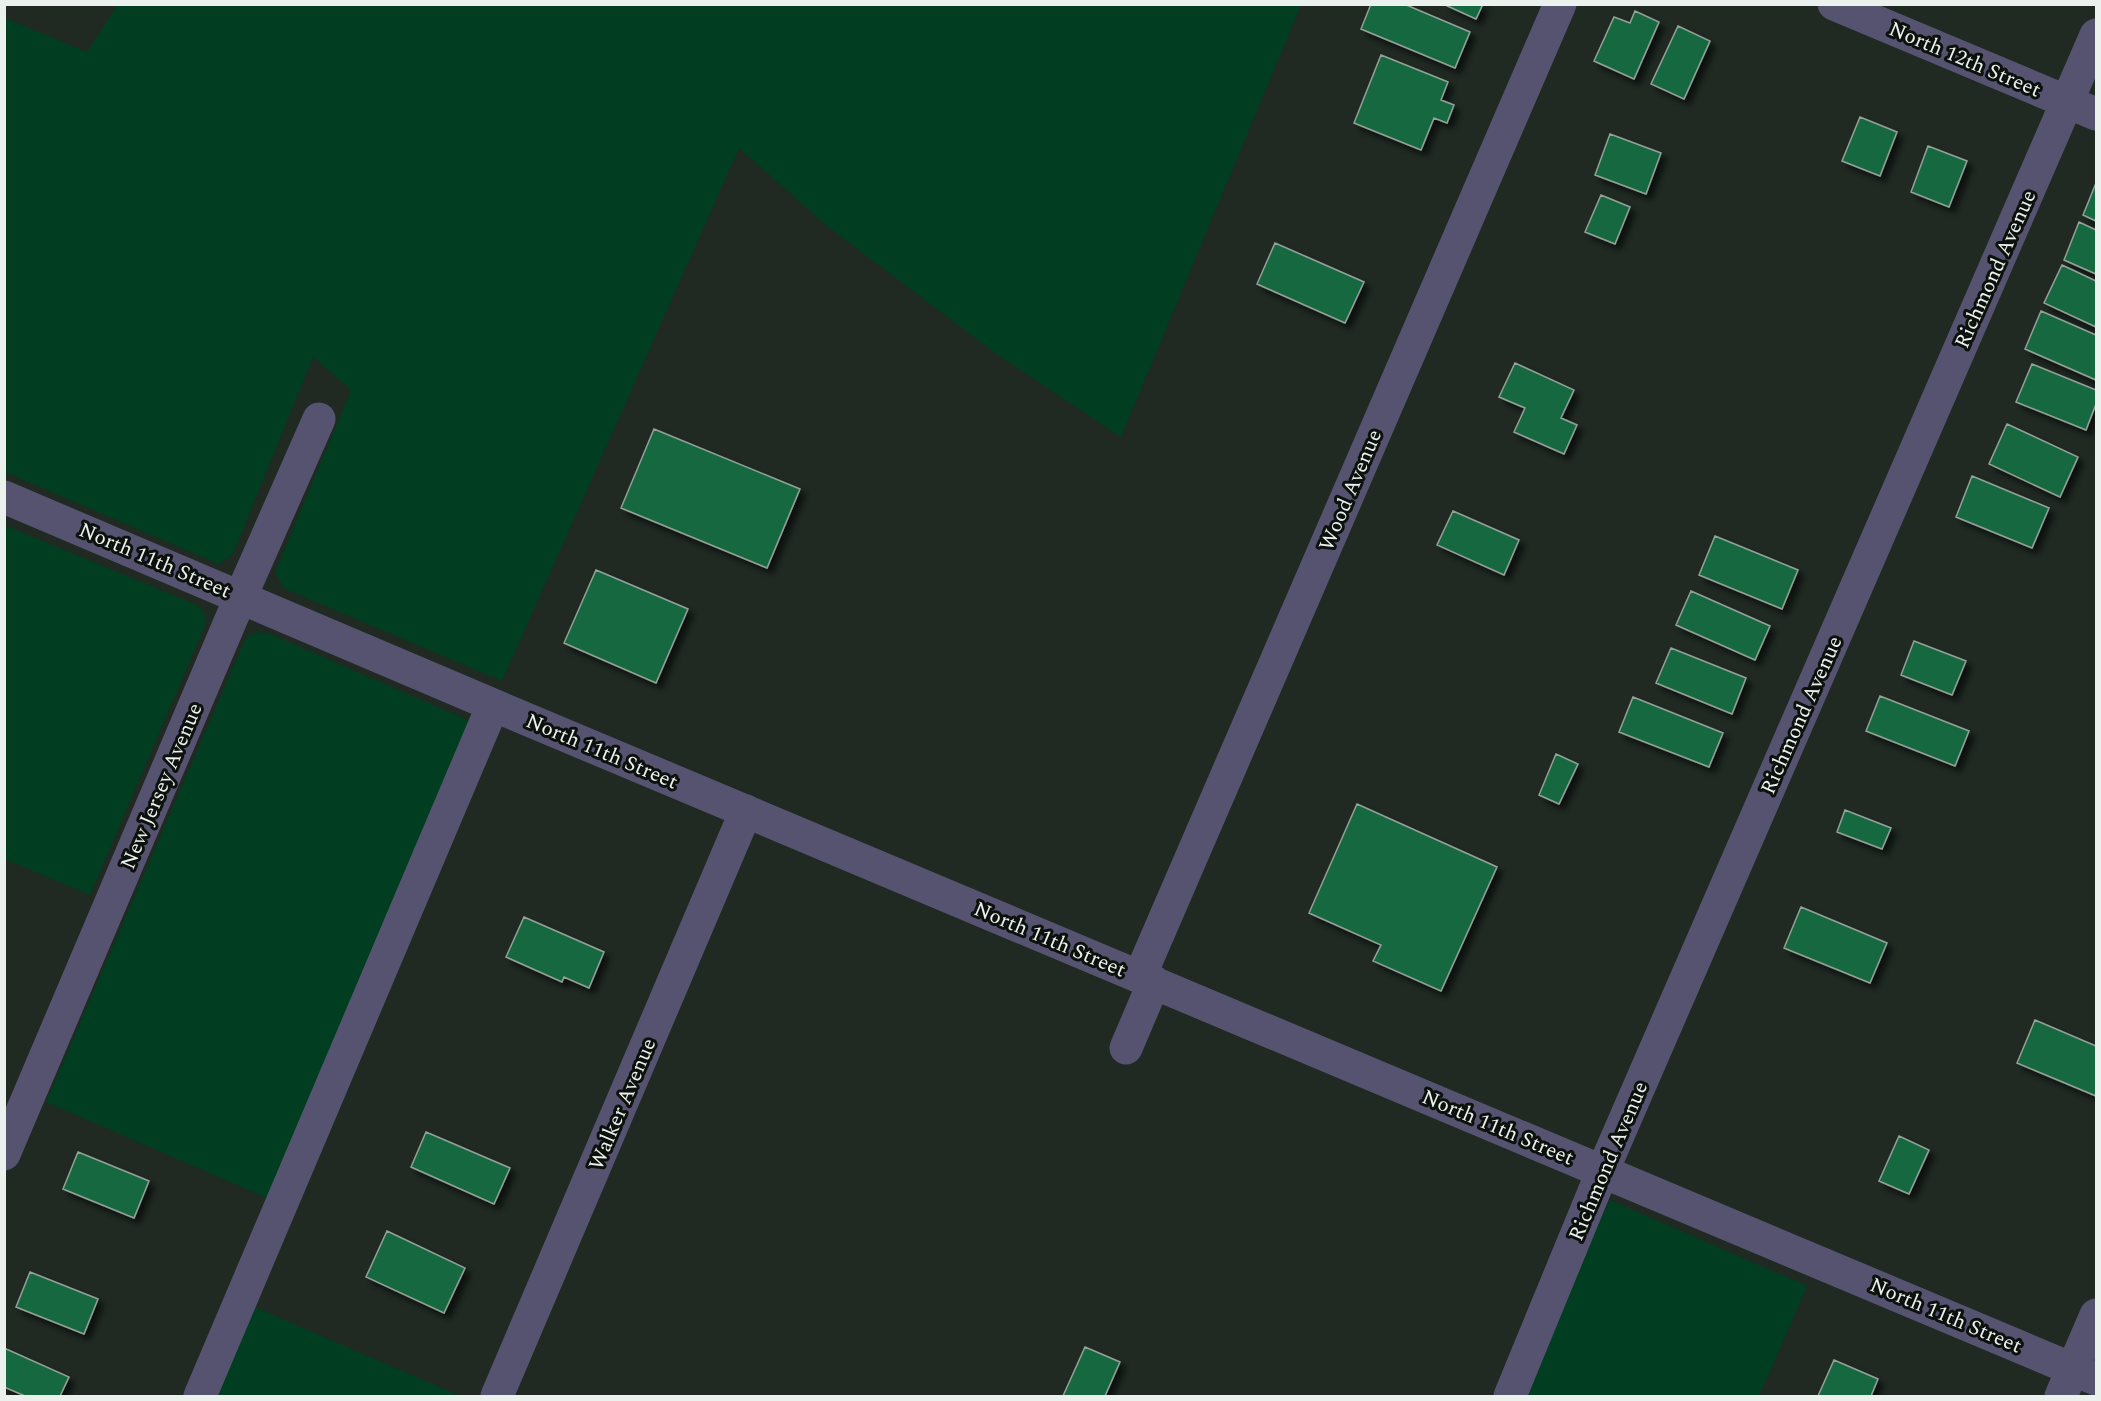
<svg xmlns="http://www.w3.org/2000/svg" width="2101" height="1401" font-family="Spectral,serif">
  <defs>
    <filter id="shadow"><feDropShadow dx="5.5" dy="5.5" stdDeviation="3" flood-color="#0009"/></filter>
  </defs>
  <rect width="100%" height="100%" fill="#202a23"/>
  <path fill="#013d21" d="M118,4H1301V5L1121,437L995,353L827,226L739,148L502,681L283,588L275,572L351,390L313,357L233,554L219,564L5,472V18L87,52Z
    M4,525L197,605L205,613L206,623L90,895L5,859Z
    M257,632L268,633L474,723L269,1199L46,1102L244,642L250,634Z
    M1610,1200L1807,1286L1759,1396H1526L1594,1232Z
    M250,1305L460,1396H211Z"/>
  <path fill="#186840" stroke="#94a198" stroke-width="1.5" filter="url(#shadow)" d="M1371,4H1404L1470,32L1455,68L1361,29Z
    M1443,4H1483L1476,19Z
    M1635,11L1659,22L1634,79L1594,61L1614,17L1630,23Z
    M1678,26L1710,41L1684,99L1651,84Z
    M1381,55L1448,82L1441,100L1454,105L1447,123L1434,118L1421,150L1354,123Z
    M1860,117L1897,132L1880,176L1842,161Z
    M1610,134L1661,153L1646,194L1595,175Z
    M1928,146L1967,161L1949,207L1911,192Z
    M2096,183V221L2083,215Z
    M1601,195L1630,207L1615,244L1585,232Z
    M2079,222L2096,230V274L2064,260Z
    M1275,243L1364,282L1345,323L1257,284Z
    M2062,265L2096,281V327L2044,303Z
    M2041,311L2096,335V380L2025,349Z
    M1515,363L1574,390L1561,418L1577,425L1564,454L1514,432L1525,408L1499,397Z
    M2032,364L2096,390V404L2086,430L2016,402Z
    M2007,424L2078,457L2060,497L1989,464Z
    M654,429L800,489L767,568L621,508Z
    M1972,476L2049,508L2032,548L1956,517Z
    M1453,511L1519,540L1504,575L1437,545Z
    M1715,536L1798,570L1782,609L1699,575Z
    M596,570L688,609L656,683L564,643Z
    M1691,591L1770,626L1755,660L1676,625Z
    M1914,641L1966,661L1952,695L1901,675Z
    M1671,648L1746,678L1732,714L1656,683Z
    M1880,696L1969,731L1955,766L1866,731Z
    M1633,697L1723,733L1709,767L1619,732Z
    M1556,754L1578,764L1559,804L1539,795Z
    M1357,804L1497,867L1441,991L1373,961L1381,945L1309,913Z
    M1845,810L1891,828L1882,849L1837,832Z
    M1801,907L1887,943L1870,983L1784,948Z
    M524,917L604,952L589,988L564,977L562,982L506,957Z
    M2035,1020L2096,1046V1096L2017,1063Z
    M426,1132L510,1168L494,1204L411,1167Z
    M1899,1136L1929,1150L1909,1194L1879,1181Z
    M78,1152L149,1181L134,1218L63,1189Z
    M387,1231L465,1268L444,1313L366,1277Z
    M30,1272L98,1299L84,1334L16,1307Z
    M1085,1347L1120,1362L1105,1396H1063Z
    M4,1348L69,1377L60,1396H25L4,1387Z
    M1834,1360L1878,1379L1871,1396H1818Z"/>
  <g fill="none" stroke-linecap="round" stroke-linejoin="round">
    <path stroke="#55536f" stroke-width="33" d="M1834,4L2096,114
      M4,497L493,705L2096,1379
      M1140,976L1560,4
      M1126,1048L1154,982
      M4,1154L241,596L319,419
      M200,1396L493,705
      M497,1396L746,811
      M1510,1396L1603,1170L2096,35
      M2061,1396L2096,1315"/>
  </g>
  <g text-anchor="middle" stroke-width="6" stroke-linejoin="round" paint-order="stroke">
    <g font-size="21" fill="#ebf1ed" stroke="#0d110e">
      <text transform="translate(1965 59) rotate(23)" y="7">North 12th Street</text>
      <text transform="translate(1995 269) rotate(-66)" y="7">Richmond Avenue</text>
      <text transform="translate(1350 490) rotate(-67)" y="7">Wood Avenue</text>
      <text transform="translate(155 560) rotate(23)" y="7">North 11th Street</text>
      <text transform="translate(1801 715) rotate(-66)" y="7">Richmond Avenue</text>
      <text transform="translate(602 751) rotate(23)" y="7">North 11th Street</text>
      <text transform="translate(161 786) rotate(-67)" y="7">New Jersey Avenue</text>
      <text transform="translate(1050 939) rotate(23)" y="7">North 11th Street</text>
      <text transform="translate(622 1104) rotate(-67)" y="7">Walker Avenue</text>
      <text transform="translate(1498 1127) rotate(23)" y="7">North 11th Street</text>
      <text transform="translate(1608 1161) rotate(-67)" y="7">Richmond Avenue</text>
      <text transform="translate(1946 1315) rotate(23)" y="7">North 11th Street</text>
    </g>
  </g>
  <rect width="2101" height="1401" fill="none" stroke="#ebf1ed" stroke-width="12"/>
</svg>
